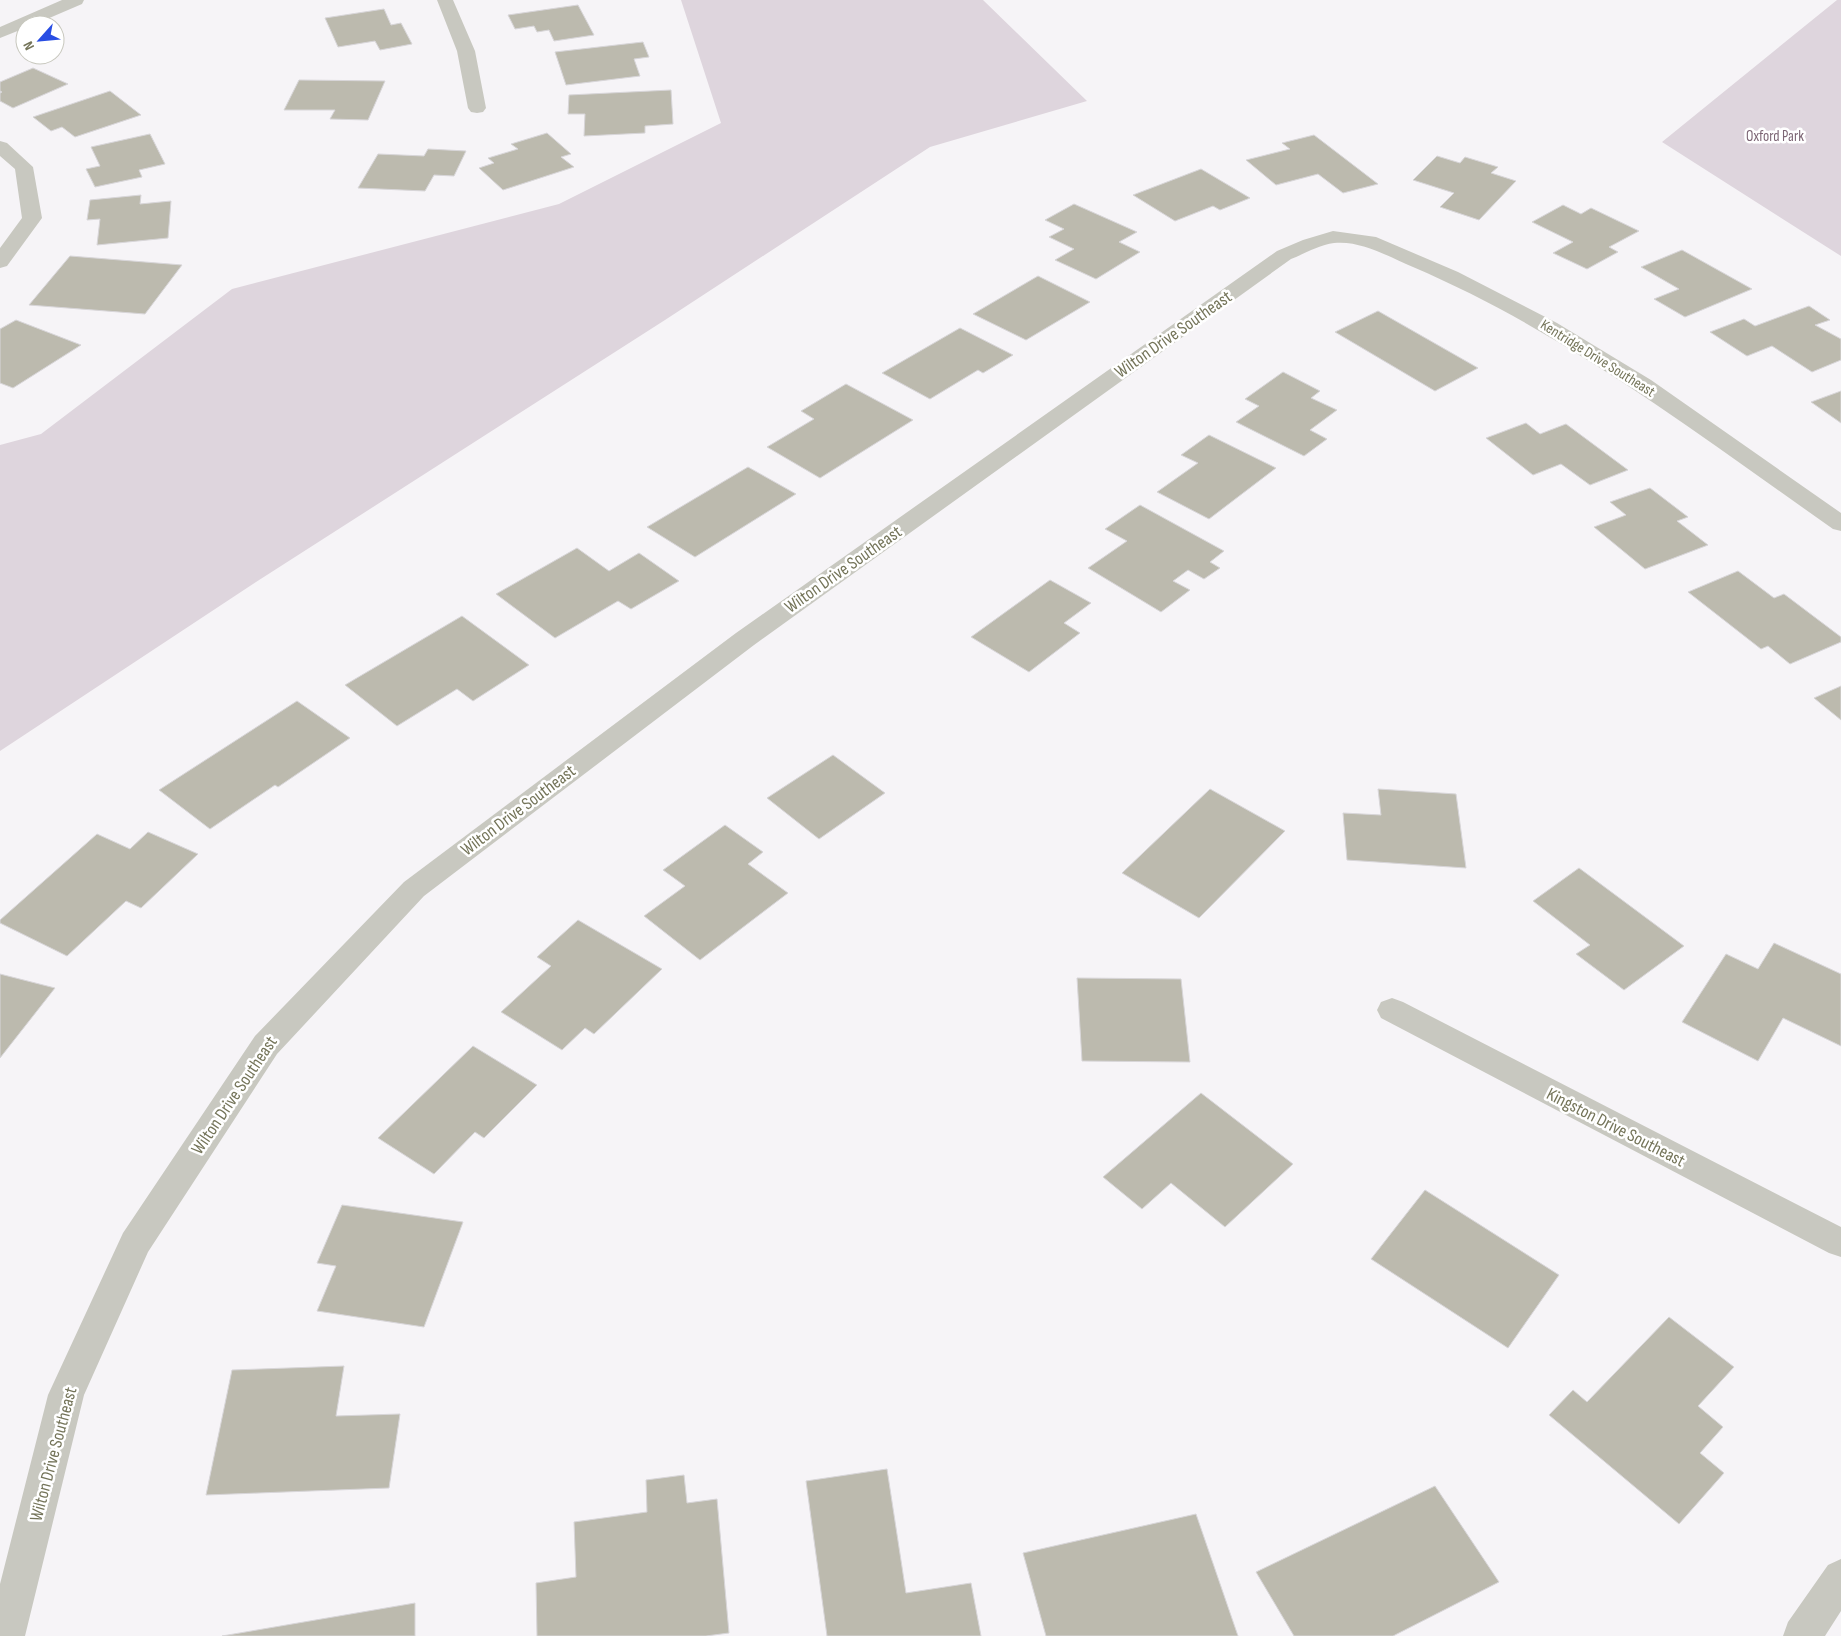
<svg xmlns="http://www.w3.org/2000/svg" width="1841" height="1636" font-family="'Sofia Sans Condensed',sans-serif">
  <rect width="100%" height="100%" fill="#f6f4f7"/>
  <path fill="#ded5dd" d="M681,0H983L1087,101L930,147L665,320L256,582L0,751V445L41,434L232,289L559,204L721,123Z
    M1837,0H1841V256L1662,142Z"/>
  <path fill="#bcbaae" stroke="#d8d6d9" d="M578,5L594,35L554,41L549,30L537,32L534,26L515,29L508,15Z
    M384,9L391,25L401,23L412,44L380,50L375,41L338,47L325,18Z
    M643,42L649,57L634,59L640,76L566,85L555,52Z
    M33,68L68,84L13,108L0,101V93L2,92L0,91V82Z
    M299,80L385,81L368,120L330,119L335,110H284Z
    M671,90L673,124L645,126V133L584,136L585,114H568L569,95Z
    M110,91L141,115L75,137L62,127L51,131L33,117Z
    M547,133L571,154L561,157L574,167L503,190L479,168L494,163L488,158L518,149L511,144Z
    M150,134L165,164L139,170L142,177L95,187L86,169L100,166L91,147Z
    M1314,135L1378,184L1343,193L1318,174L1276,185L1246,160L1290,149L1282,143Z
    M428,149L466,151L454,176L434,175L425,191L358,188L378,154L424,156Z
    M1437,156L1460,163L1465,157L1498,167L1491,173L1516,181L1479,220L1440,207L1454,193L1413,180Z
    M1201,169L1250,198L1220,210L1213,206L1175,221L1133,195Z
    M141,195L140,204L171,201L168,238L97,245L100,219L87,220L90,200Z
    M1074,204L1137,232L1119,242L1140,252L1096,279L1055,260L1074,249L1049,237L1064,229L1045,220Z
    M1563,205L1581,214L1591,208L1639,231L1609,247L1618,252L1587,269L1553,253L1573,242L1532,222Z
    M1682,250L1752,289L1685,317L1654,299L1679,289L1641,267Z
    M70,256L182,265L145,314L29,305Z
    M1038,276L1090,302L1026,340L973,314Z
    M1809,306L1830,320L1815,325L1841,339V360L1812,372L1772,346L1747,356L1710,332L1744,319L1755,326Z
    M1378,311L1478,368L1435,391L1335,332Z
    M16,320L81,345L13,388L0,383V329Z
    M960,328L1013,355L983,373L978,370L930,399L882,373Z
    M1283,372L1320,391L1311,398L1337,410L1310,430L1327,439L1304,456L1236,422L1259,406L1245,399Z
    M846,384L913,420L820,478L767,447L814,419L801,411Z
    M1841,391V423L1811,402Z
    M1526,423L1540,434L1566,424L1628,470L1590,485L1561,464L1533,475L1486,438Z
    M1209,435L1276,468L1209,519L1157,492L1198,463L1181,455Z
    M748,467L796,494L695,557L647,527Z
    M1650,488L1688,517L1677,521L1708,545L1645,569L1594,527L1626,515L1610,502Z
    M1140,505L1224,551L1210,562L1220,568L1204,579L1188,570L1173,581L1190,590L1161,612L1088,568L1127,541L1105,529Z
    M577,548L609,571L639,553L679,581L631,609L618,601L555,638L496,594Z
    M1738,571L1774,598L1784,594L1841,637V642L1790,664L1768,646L1761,649L1688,592Z
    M1050,580L1091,603L1064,623L1080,633L1029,672L971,637Z
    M462,616L529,665L473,701L457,689L397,726L345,685Z
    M1841,686V720L1814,698Z
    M297,701L350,738L278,787L275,785L210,829L159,790Z
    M833,755L885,793L819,839L767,798Z
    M1210,789L1285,831L1199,918L1122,873Z
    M1378,789L1456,794L1466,868L1347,860L1343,813L1381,815Z
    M725,825L763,852L748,864L788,893L700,960L644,916L685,886L663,870Z
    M148,832L198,854L141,908L126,901L67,956L0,923V920L97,834L130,849Z
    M1579,868L1684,946L1624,990L1576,954L1590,945L1533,901Z
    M578,920L662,969L594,1034L585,1028L562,1050L501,1012L551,966L537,957Z
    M1774,943L1841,974V1046L1783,1018L1758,1061L1682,1022L1726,954L1758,969Z
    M0,974L55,988L0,1058Z
    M1077,978L1181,979L1190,1062L1082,1061Z
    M473,1046L537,1085L484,1138L475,1132L434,1174L378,1138Z
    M1201,1093L1293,1164L1225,1227L1171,1183L1142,1209L1103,1177Z
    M1425,1190L1559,1275L1508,1348L1371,1259Z
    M342,1205L463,1222L424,1327L317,1311L336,1266L317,1263Z
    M1669,1317L1734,1367L1698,1406L1723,1427L1700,1453L1724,1473L1679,1524L1549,1415L1573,1390L1587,1402Z
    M344,1366L336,1416L400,1414L389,1488L206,1495L232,1370Z
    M887,1469L906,1593L971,1583L981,1636H827L806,1481Z
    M684,1475L687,1503L717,1499L729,1633L706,1636H537L536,1583L576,1577L574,1522L647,1512L646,1480Z
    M1435,1486L1499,1582L1393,1636H1294L1256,1572Z
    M1196,1514L1238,1636H1046L1023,1553Z
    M415,1603V1636H222Z"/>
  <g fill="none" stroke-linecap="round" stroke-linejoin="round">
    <path fill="#c8c8c0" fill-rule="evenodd" d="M62,0H84L82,4L33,25H25V28L0,38V27Z
      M437,0H453L475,51L486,108L483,112L477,113L471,112L468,108L457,51Z
      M0,141L7,143L33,167L42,218L7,266L0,268V248L22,218L15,169L0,156Z
      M1333,231L1376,237L1458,272L1557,323L1651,380L1841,513V531L1833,529C1698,434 1565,332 1413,267C1389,257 1361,240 1334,243C1319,245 1304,254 1291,259L754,645L424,896L277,1054L148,1252L84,1395L25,1636H0V1584L48,1395L123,1233L255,1036L404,882L736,633L1277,251L1303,240Z
      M1392,998L1403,1002L1841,1227V1257L1829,1253L1381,1018L1377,1010L1381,1002Z
      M1841,1559V1611L1825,1636H1783L1788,1622L1828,1565Z"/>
  </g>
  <g text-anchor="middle" stroke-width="5" stroke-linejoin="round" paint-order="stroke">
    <g font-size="15" fill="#7c6574" stroke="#fff">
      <text x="1775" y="141">Oxford Park</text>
    </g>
    <g font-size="15" fill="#747459" stroke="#fff">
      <text transform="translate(1598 358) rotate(32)" y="5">Kentridge Drive Southeast</text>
    </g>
    <g font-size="18" fill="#747459" stroke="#fff">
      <text transform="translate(1173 334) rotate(-35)" y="6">Wilton Drive Southeast</text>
      <text transform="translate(843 569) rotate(-35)" y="6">Wilton Drive Southeast</text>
      <text transform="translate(518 810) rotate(-37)" y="6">Wilton Drive Southeast</text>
      <text transform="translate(234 1095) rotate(-56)" y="6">Wilton Drive Southeast</text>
      <text transform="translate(1616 1127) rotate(27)" y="6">Kingston Drive Southeast</text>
      <text transform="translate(53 1454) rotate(-75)" y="6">Wilton Drive Southeast</text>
    </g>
  </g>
  <g transform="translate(40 40) rotate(243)"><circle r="24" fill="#ffffff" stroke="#c7c7bd"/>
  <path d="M0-4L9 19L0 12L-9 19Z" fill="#284de3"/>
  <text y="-8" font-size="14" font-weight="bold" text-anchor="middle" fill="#747459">N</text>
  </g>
</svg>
